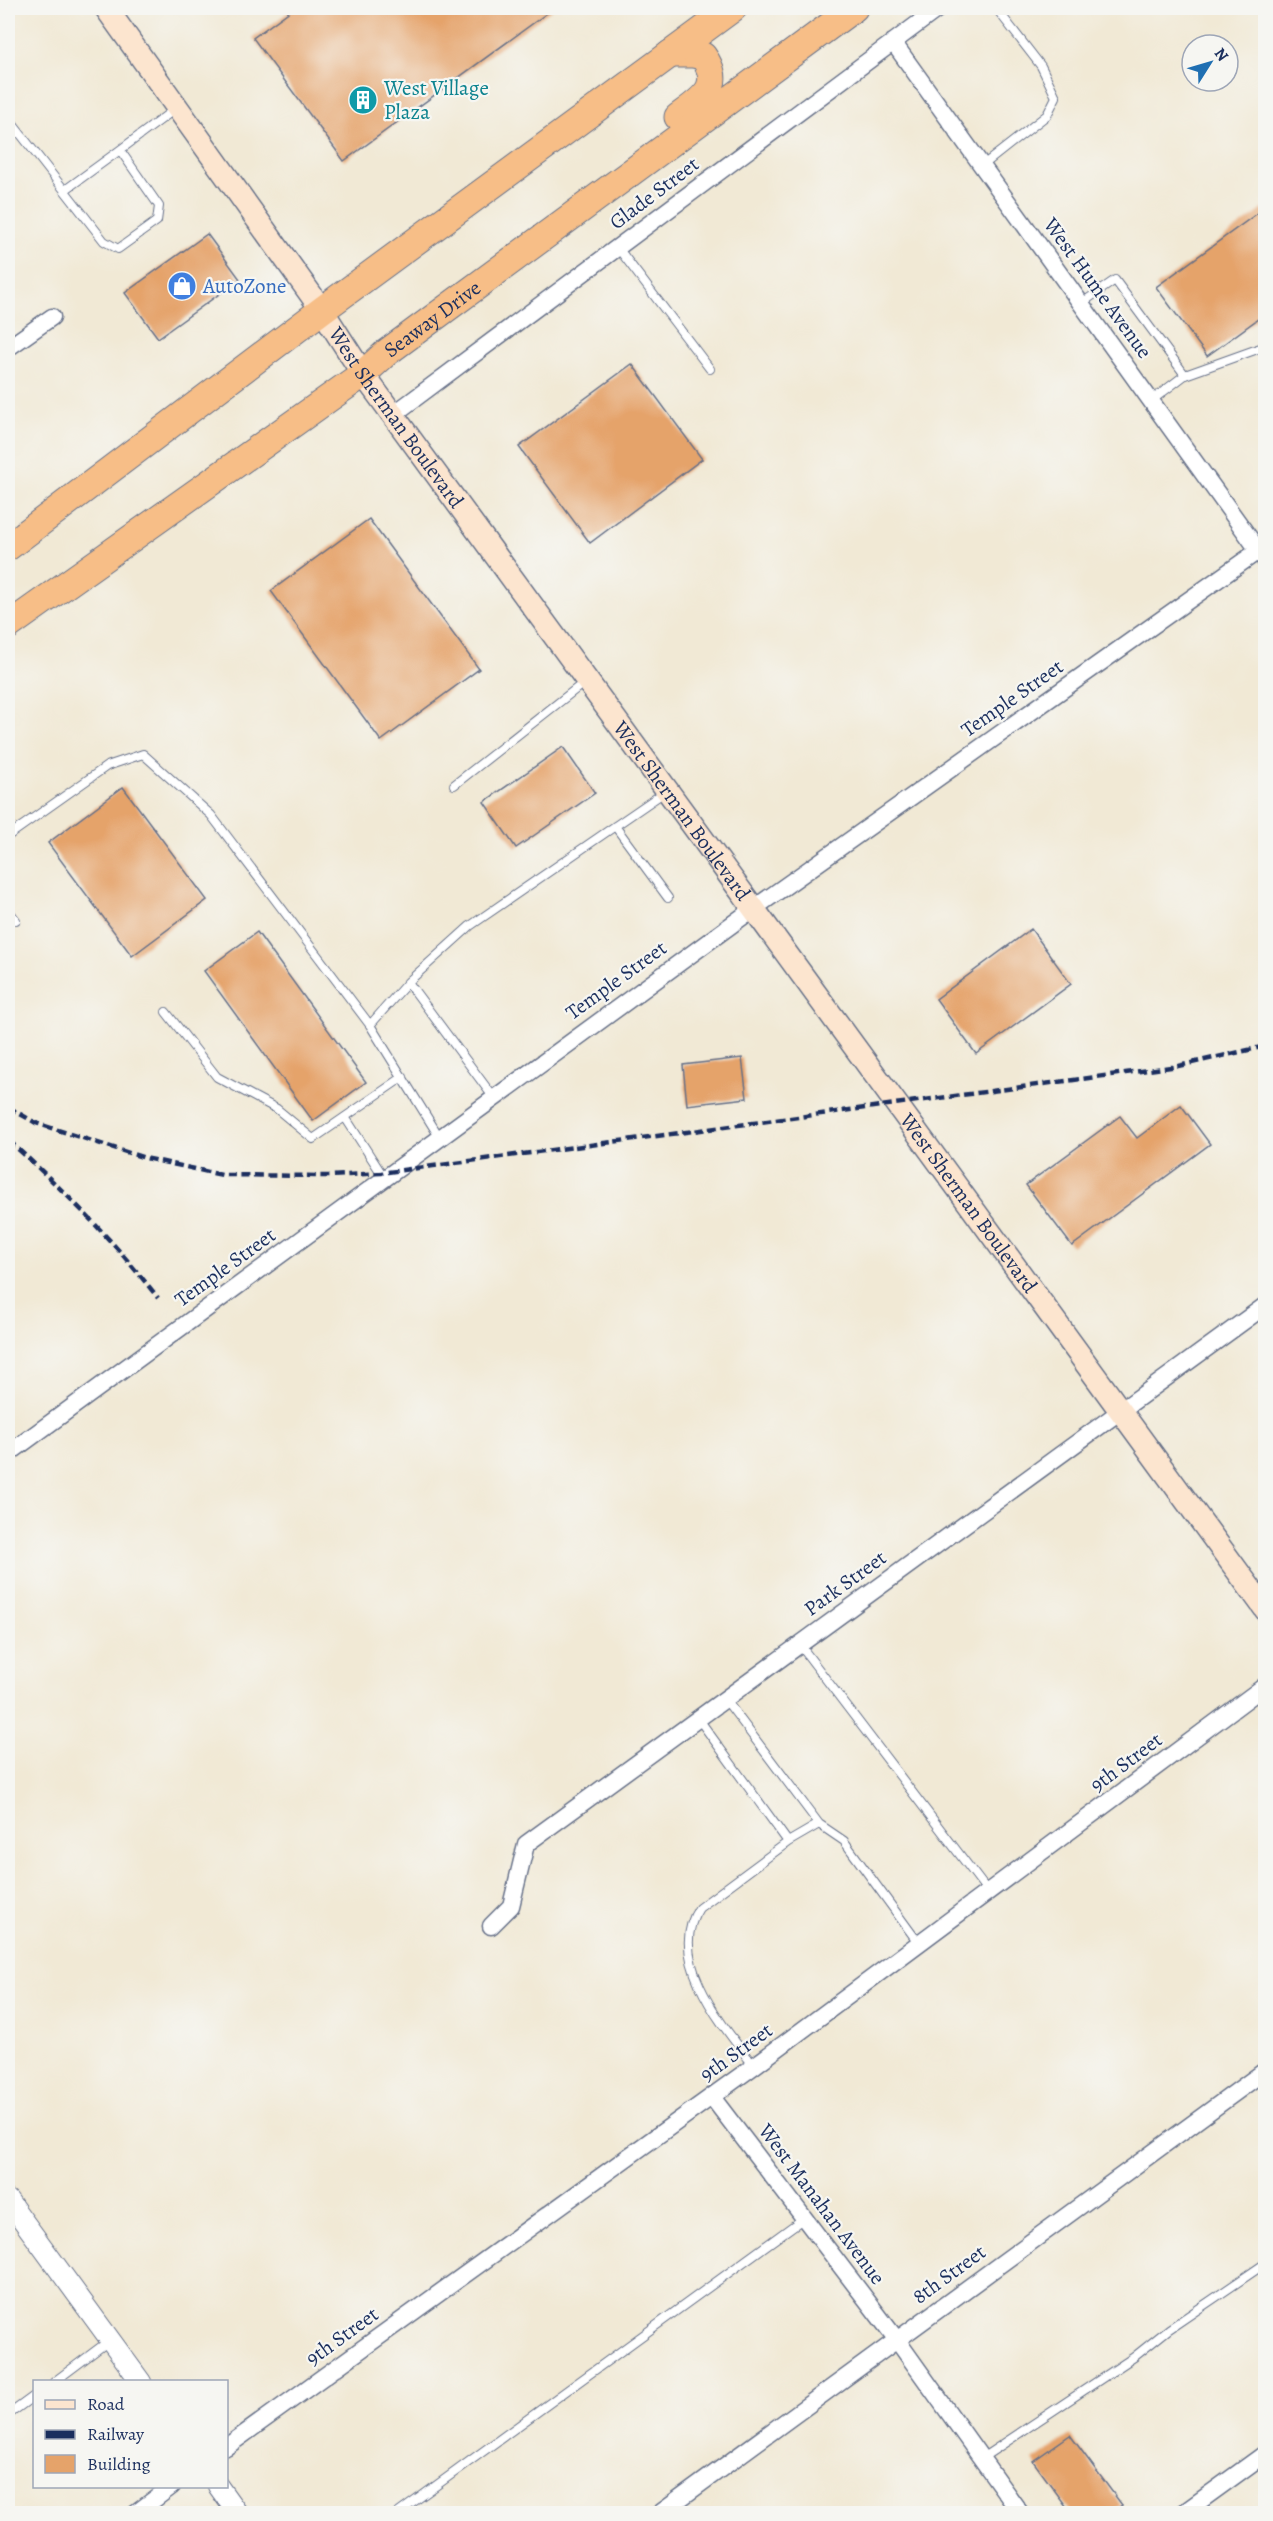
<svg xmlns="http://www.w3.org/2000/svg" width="1273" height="2521" font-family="Alegreya,serif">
  <rect width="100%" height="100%" fill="#f6f6f2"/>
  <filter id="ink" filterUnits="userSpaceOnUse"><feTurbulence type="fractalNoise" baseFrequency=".0167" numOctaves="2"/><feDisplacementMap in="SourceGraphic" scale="12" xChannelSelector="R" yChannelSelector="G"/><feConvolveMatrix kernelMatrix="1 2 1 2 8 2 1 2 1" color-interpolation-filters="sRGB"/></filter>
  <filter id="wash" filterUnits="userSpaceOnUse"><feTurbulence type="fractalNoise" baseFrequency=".008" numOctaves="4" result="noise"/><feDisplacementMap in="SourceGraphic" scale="24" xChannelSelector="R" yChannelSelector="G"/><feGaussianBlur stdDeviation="1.35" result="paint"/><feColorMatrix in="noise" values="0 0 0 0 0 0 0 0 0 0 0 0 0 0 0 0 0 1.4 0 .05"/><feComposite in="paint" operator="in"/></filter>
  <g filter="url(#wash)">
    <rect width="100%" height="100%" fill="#f1e9d5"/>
    <g id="blocks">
      <path fill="#e5a36a" d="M294,8H554L344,161L253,38Z
        M1266,207V313L1207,356L1156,287Z
        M207,234L240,279L158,338L125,293Z
        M632,364L702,459L590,543L519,447Z
        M369,519L479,669L381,741L271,591Z
        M563,747L595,793L516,848L484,802Z
        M123,787L207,900L132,956L48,843Z
        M1031,929L1071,984L976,1054L936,999Z
        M257,932L366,1082L313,1121L204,971Z
        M742,1058L747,1098L687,1105L683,1065Z
        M1181,1105L1210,1144L1072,1246L1026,1185L1120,1116L1137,1138Z
        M1070,2435L1122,2505L1110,2514H1072L1033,2461Z"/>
    </g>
  </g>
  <g filter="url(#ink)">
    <use href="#blocks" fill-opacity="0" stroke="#667088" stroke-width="1.5"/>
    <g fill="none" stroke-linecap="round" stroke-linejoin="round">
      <g stroke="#667088" stroke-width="10">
        <path id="service" d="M8,118L104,241L118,249L157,221L159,206L120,150L175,109
          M982,166L1047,115L1056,97L1041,66L996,8
          M65,190L120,150
          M618,248L710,369
          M1082,303L1115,280L1185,375
          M1151,401L1185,375L1266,346
          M454,785L586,681
          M615,826L668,898
          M8,836L107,766L143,754L211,815L370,1025L440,1138
          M8,910L16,920
          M408,982L494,1098
          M166,1012L217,1077L277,1109L313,1139L403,1077
          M370,1025L408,982L470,926L666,791
          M345,1117L385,1179
          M800,1645L989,1893
          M725,1699L819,1824
          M698,1718L788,1842L819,1824L844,1841L920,1945
          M754,2066C724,2027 665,1959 699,1908L788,1842
          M54,2382L110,2340
          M8,2415L34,2396
          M982,2458L1134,2357L1169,2329L1266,2263
          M397,2514L804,2218"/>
      </g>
      <g stroke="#667088" stroke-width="19">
        <path id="minor" d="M893,42L1266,561
          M8,348L52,317
          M394,414L939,8
          M8,1454L753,909L1258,551
          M491,1926L511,1906L526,1844L1266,1305
          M712,2097L897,2340L1021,2514
          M226,2447L754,2066L1266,1685
          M135,2514L172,2486
          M659,2514L1266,2070
          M1182,2514L1266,2453"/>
      </g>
      <g stroke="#667088" stroke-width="22">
        <path id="tertiary" d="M8,2200L141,2382
          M218,2486L238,2514"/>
      </g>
      <g stroke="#667088" stroke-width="25">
        <g id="secondary">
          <path id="s1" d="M106,8L322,310L363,374L1266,1610"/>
        </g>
      </g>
      <g stroke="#667088" stroke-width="29">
        <g id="trunk">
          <path d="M670,54H693L703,56C725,87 702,99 678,117"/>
          <path d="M8,547L322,310L733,8"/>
          <path id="s2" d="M8,626L363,374L386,353L854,8"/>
        </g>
      </g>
      <use href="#service" stroke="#fff" stroke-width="8"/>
      <use href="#minor" stroke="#fff" stroke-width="16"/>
      <use href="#tertiary" stroke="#fff" stroke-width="20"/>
      <use href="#secondary" stroke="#fce5cf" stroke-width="22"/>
      <use href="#trunk" stroke="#f7be87" stroke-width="27"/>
      <path stroke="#1b2f5e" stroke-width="4.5" stroke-dasharray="9 4.5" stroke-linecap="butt" d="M8,1107L36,1123L145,1158L222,1175L328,1176L381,1173L1178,1066L1266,1046
        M8,1140C63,1189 113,1240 158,1298"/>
    </g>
  </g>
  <defs>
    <g id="building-disc" transform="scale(1.5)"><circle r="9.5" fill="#0f9aa8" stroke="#f6f6f2"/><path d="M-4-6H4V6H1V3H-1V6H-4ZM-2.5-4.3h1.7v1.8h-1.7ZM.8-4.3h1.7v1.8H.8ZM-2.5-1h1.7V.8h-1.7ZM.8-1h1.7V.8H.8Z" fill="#fff"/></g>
    <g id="shop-disc" transform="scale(1.5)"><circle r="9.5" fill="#3f7fe0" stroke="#f6f6f2"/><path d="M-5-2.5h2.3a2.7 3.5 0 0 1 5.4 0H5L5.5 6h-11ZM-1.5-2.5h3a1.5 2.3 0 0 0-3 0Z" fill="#fff"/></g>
  </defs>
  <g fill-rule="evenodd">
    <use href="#building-disc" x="363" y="100"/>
    <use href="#shop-disc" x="182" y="286"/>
  </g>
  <g text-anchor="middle" stroke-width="4.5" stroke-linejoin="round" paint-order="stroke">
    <g font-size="21" fill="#0d838f" stroke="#f6f6f2" text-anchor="start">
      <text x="384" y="95">West Village<tspan x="384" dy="24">Plaza</tspan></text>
    </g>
    <g font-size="21" fill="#1b2f5e" stroke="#f6f6f2">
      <text transform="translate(654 193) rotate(-37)" y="7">Glade Street</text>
      <text transform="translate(1098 288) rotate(54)" y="7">West Hume Avenue</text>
      <text dy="7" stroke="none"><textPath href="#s2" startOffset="524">Seaway Drive</textPath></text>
      <text dy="7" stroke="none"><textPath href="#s1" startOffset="502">West Sherman Boulevard</textPath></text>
      <text transform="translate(1012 698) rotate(-35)" y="7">Temple Street</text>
      <text dy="7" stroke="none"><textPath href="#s1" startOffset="988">West Sherman Boulevard</textPath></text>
      <text transform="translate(616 980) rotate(-36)" y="7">Temple Street</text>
      <text dy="7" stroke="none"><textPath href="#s1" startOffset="1474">West Sherman Boulevard</textPath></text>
      <text transform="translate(225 1267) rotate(-36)" y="7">Temple Street</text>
      <text transform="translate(845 1583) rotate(-36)" y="7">Park Street</text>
      <text transform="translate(1126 1762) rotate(-37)" y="7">9th Street</text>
      <text transform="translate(736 2052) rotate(-36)" y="7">9th Street</text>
      <text transform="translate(822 2204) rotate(53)" y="7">West Manahan Avenue</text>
      <text transform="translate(949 2274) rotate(-36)" y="7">8th Street</text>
      <text transform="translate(342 2336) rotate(-36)" y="7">9th Street</text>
    </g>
    <g font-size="21" fill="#366cbe" stroke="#f6f6f2" text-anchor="start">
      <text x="203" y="293">AutoZone</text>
    </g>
  </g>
  <rect width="1273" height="2521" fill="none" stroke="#f6f6f2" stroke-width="30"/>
  <rect x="33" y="2380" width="195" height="108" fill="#f6f6f2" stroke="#9ea6b7" stroke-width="1.5"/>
  <rect x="45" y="2400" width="30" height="9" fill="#fce5cf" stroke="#9ea6b7" stroke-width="1.5"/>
  <text x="87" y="2410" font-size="18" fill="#1b2f5e">Road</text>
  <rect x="45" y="2430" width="30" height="9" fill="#1b2f5e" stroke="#9ea6b7" stroke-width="1.5"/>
  <text x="87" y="2440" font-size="18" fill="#1b2f5e">Railway</text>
  <rect x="45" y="2455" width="30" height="18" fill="#e5a36a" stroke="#9ea6b7" stroke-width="1.5"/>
  <text x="87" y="2470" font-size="18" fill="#1b2f5e">Building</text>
  <g transform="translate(1210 63) rotate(53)"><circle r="28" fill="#f6f6f2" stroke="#9ea6b7" stroke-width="1.5"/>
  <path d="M0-4.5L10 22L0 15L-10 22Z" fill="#1f6fb2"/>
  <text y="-9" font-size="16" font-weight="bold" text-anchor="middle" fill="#1b2f5e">N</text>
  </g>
</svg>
